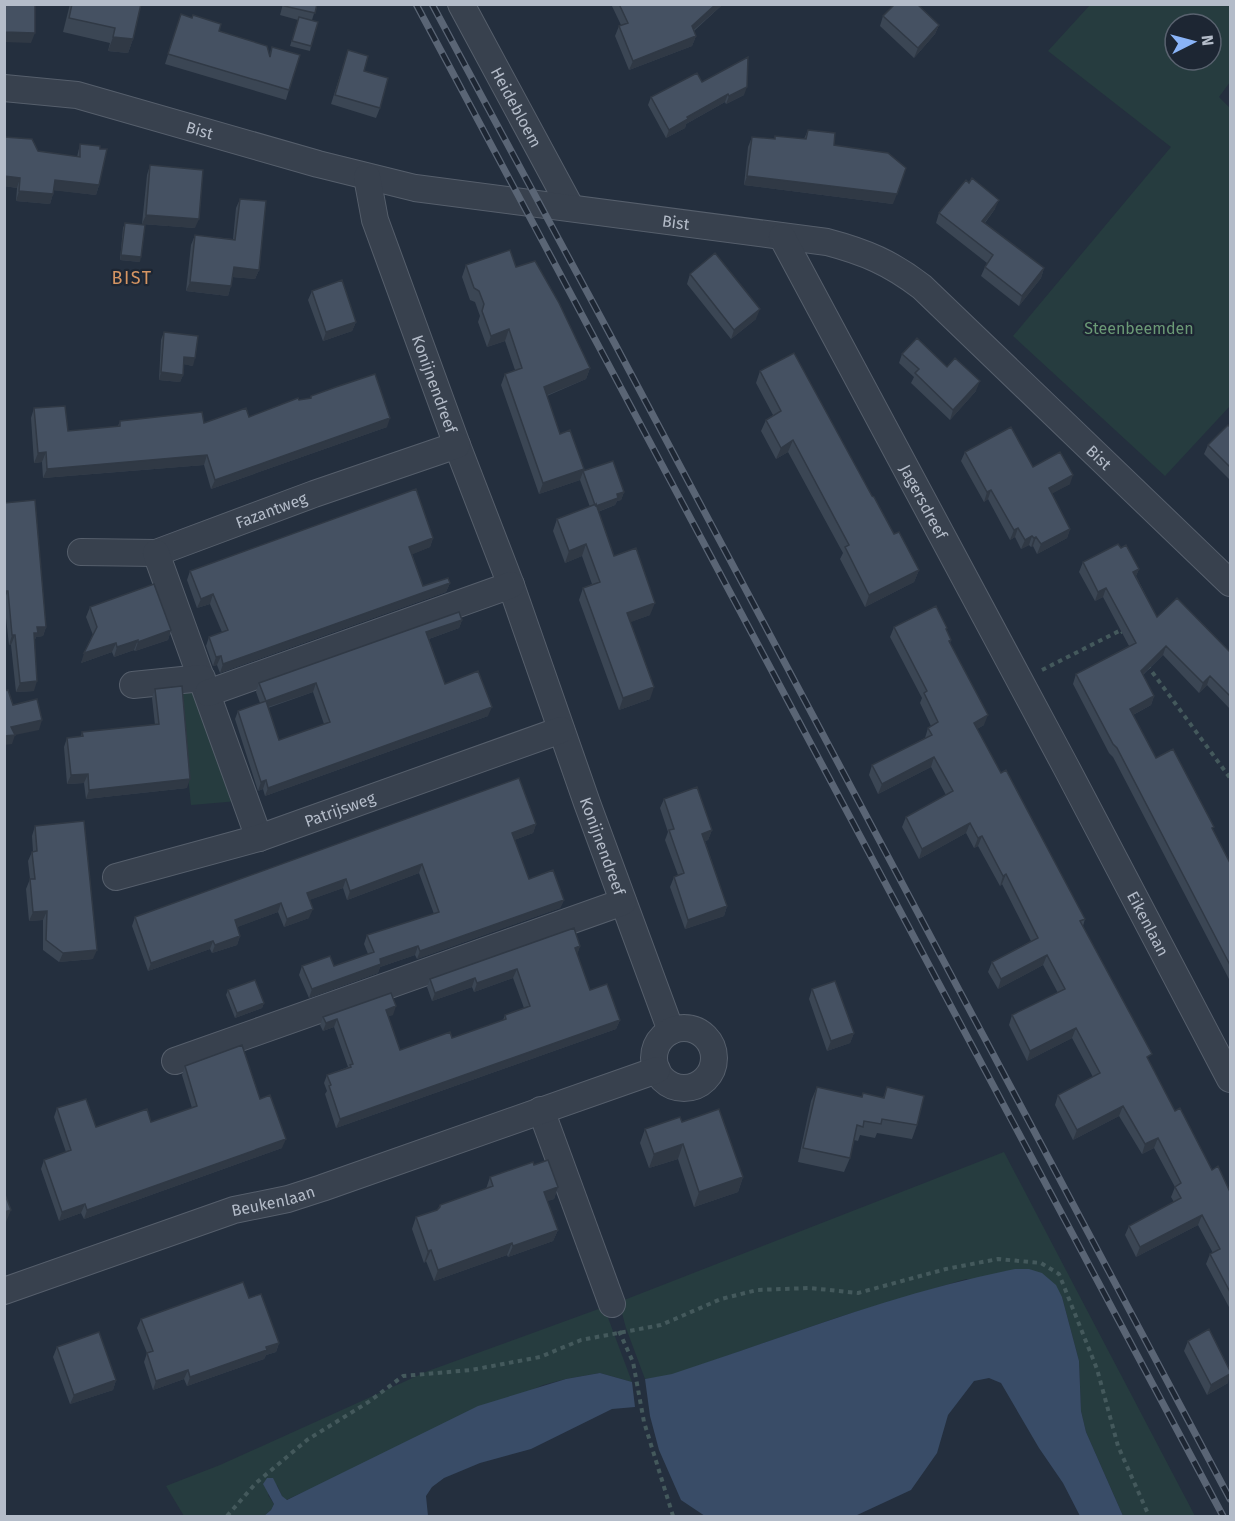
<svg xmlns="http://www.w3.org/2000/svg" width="1235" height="1521" font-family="'Fira Sans',sans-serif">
  <rect width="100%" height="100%" fill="#242f3e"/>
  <path fill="#263c3f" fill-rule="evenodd" d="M1090,5H1230V82L1219,97L1230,108V406L1165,476L1013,336L1171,147L1048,51ZM1175,24H1211V60H1175Z
    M196,686L238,801L191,805L179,689Z
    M1004,1152L1195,1516H1123L1086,1432L1081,1411L1079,1361L1062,1297L966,1279L839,1317L672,1375L645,1379L626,1328L619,1302Z
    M604,1307L632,1382L600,1373L566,1379L543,1385L286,1500L282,1496L277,1485L268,1495L274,1504L271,1510L264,1516H184L166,1486L220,1465L428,1371Z"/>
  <path fill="#394c67" d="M1015,1269H1029L1042,1273L1056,1285L1062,1297L1079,1361L1081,1411L1086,1432L1123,1516H1080L1063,1483L1039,1448L1001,1383L989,1378L974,1381L948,1415L937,1453L911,1490L855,1516H705L681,1500L659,1450L650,1416L645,1379L672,1374C786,1337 897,1292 1015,1269Z
    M600,1373L632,1382L635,1407L612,1409L531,1449L480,1463L444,1478L432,1487L426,1496L428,1516H264L271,1510L274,1504L263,1484L267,1478H273L282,1496L287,1500L478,1406L566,1379Z"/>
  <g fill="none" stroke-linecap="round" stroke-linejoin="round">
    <g stroke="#565f6c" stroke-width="28">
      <g id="minor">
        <path id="s1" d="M461,4L571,208"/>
        <path id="s2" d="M4,88L77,95L318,164L415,188L827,242C865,252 891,263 922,287L1230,583"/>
        <path id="s3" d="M367,177L375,220L457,445L511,585L587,803L671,1031"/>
        <path id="s4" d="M782,237L1066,767L1230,1079"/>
        <path id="s5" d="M81,552L156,553L314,494L457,445"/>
        <path d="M156,553L259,838"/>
        <path d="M133,685L202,678"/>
        <path d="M208,693L511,585"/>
        <path id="s6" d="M116,877L259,838L561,730"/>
        <circle cx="684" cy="1058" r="30"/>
        <path d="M175,1061L623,902"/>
        <path d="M541,1110L612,1304"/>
        <path id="s7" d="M4,1291L234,1210L288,1199L322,1188L657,1070"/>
      </g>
    </g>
    <path stroke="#44595c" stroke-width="4" stroke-dasharray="4.5 4.5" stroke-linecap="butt" d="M1147,665L1230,778
      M1042,670L1121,630L1123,633
      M619,1331L633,1362L644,1422L673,1516
      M227,1516L256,1483L307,1440L370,1401L403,1376L471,1370L540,1357L581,1340L661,1325L721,1299L757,1290L810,1288L858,1293L946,1269L998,1259L1041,1263L1059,1274L1097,1369L1118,1446L1149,1516"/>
    <use href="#minor" stroke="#38414e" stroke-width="26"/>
    <g stroke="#5a6575" stroke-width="7">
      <path id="rail" d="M416,4L1223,1516
        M432,4L614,342L1230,1499"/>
    </g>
    <use href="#rail" stroke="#1d2633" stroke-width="4.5" stroke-dasharray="14" stroke-linecap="butt"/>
  </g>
  <path fill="#3b4654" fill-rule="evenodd" d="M70,4H141L133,39L128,53L108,51L110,43L63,32Z
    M283,4H317L312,20L311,46L310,51L290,46L298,20L280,15Z
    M611,4H722L721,6L694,31L696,36L692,46L629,70L615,36L619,26L621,25Z
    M883,16L939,25L935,34L914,58L880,26Z
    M178,24L219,31L269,56L272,47L289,90L286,100L165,64Z
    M348,50L364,71L380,108L376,118L331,104Z
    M702,82L744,95L726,104L725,102L686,124L685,128L666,138L648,105L651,97Z
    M808,130L834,145L893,204L744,185L748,147L752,137L774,139L775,136L804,139Z
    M80,144L99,185L96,195L54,190L50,204L16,201L17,188L4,186L38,151L77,157Z
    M150,165L195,228L142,224L147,175Z
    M240,199L259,270L255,279L233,277L228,296L186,291L191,245L195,235L233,239L236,208Z
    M995,209L985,223L1044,268L1041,278L1019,306L981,276L985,267L987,263L936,223L939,213Z
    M125,223L140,262L120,260L123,228Z
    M466,265L516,267L590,368L586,379L547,396L560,434L584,469L583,471L624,492L621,500L617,501L615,505L598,512L614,556L650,615L630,622L650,699L619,710L579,600L583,588L592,584L582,556L565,563L553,531L557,519L590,507L580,480L539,494L501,385L505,374L515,370L505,341L487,347L478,322L480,316L475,302L470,300L462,277Z
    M690,274L756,319L731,339L687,284Z
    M312,291L356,322L352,331L323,341L308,300Z
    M164,332L193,366L184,364L183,375L180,382L159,380L161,340Z
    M902,354L947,367L976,391L950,420L911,383L914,377L899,363Z
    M760,371L872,496L894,534L919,570L914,582L865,607L840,559L843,553L788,452L776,459L761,431L766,420L773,415L756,383Z
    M311,396L387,427L211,489L204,465L43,478L42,462L34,463L31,418L34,408L68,431L118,426L120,421L204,423L249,417L299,400L310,398Z
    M1230,427V480L1204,454L1208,445Z
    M965,452L1033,467L1070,484L1052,493L1070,529L1067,538L1037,554L1033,546L1031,547L1029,545L1021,549L1015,537L1010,540L988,499L984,502L961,461Z
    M4,503L46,627L43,636L36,637L34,642V691L16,692L11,645H9L4,600Z
    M433,538L430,547L412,554L423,586L450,583L446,592L220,673L217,665L213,666L206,646L209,637L222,632L210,604L197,608L187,580L190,571Z
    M1083,562L1139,569L1136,576L1157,617L1230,652V709L1207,685L1199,693L1163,655L1143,675L1154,696L1151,705L1133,715L1156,758L1213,830L1230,863V981L1113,757L1109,753L1073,684L1076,674L1129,646L1103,597L1095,601L1079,572Z
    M90,607L171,630L168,640L135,651L134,650L114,657L112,652L81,663L93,635L86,617Z
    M462,620L459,628L429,639L445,684L488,716L265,796L263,789L258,791L235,719L238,711L260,703L256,692L259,683ZM313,692L324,724L279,740L268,708Z
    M894,627L947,631L951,640L950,643L984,725L977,729L1001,773L1085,919L1083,926L1149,1062L1175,1111L1212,1170L1230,1192V1309L1206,1264L1210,1254L1213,1253L1198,1225L1136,1257L1125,1235L1129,1226L1174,1202L1171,1197L1175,1187L1154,1148L1142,1154L1119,1116L1073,1140L1055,1105L1058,1095L1093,1077L1072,1038L1027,1061L1009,1025L1012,1015L1058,993L1043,965L998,989L988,972L992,962L1031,941L1002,884L1000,886L978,846L974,848L966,833L919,859L902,827L906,817L946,795L931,767L878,794L869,775L872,765L925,738L928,728L931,726L920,703L922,698L890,637Z
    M155,689L187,788L86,799L84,783L67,784L64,747L67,738L81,736L82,732L155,725L152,698Z
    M664,799L712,830L708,840L705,841L727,906L724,916L685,929L670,887L674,877L678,875L665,840L668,832L660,808Z
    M536,824L533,833L514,840L529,879L564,900L560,908L417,959L415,955L380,967L378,973L309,998L299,975L302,966H334L368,954L364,944L367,935L434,914L419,873L347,900L343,888L309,900V918L284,927L278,912L237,927L240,936L237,945L212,953L210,949L148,971L132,926L135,917Z
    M35,826L93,959L59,962L43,950V920L29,921L26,889L30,879L28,861L32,852H33L32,836Z
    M580,946L577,954L590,990L620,1020L616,1029L336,1128L325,1094L327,1091L324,1083L327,1075L348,1067L334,1027L323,1031L320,1025L323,1017L393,1015L388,1016L400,1050L452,1038L503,1020L505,1015L524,1008L513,978L474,992L472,987L432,1001L427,987L430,979Z
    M812,989L854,1033L850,1043L827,1051L809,999Z
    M228,990L264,1003L262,1008L235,1018L226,995Z
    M185,1066L260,1099L282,1148L84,1219L81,1213L59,1221L41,1169L44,1160L66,1152L54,1117L57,1108L96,1127L151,1122L192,1108L182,1075Z
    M817,1087L862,1097L883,1098L887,1087L917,1125L912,1139L877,1133L875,1138L860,1135L858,1141L854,1140L850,1158L844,1172L798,1162L811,1101Z
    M682,1122L743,1177L738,1192L694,1207L678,1159L649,1168L640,1143L645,1129Z
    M534,1165L558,1187L554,1199L547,1201L558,1230L553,1241L508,1257L507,1255L434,1281L426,1261L424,1263L412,1229L416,1217L437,1210L440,1205L486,1189L490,1177Z
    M249,1298L279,1343L276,1352L266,1355L264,1359L187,1386L184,1379L153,1390L144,1362L147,1353L137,1328L141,1319Z
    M1188,1341L1228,1383L1207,1395L1184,1351Z
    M57,1347L116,1380L113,1390L70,1404L53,1357Z"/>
  <path fill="#303945" d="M716,4H722L721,6L688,35L692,26Z
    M939,25L935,34L914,58L918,48Z
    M4,32L35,33L31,43L4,42Z
    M696,36L692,46L629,70L633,61Z
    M113,37L133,39L128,53L108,51Z
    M747,87L744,95L726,104L729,96Z
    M728,94L725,102L686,124L685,128L666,138L669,130L687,117Z
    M4,176L20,178L17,188L4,186Z
    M747,176L897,194L893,204L744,185Z
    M55,180L99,185L96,195L51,190Z
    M19,191L53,194L50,204L16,201Z
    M999,200L995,209L979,230L982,221Z
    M146,215L199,219L195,228L142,224Z
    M121,255L141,257L140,262L120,260Z
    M234,267L259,270L255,279L231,277Z
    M1044,268L1041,278L1019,306L1022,296Z
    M190,282L231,286L228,296L186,291Z
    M760,309L756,319L731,339L734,330Z
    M356,322L352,331L323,341L326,332Z
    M509,329L505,341L487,347L491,336Z
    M184,357L195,358L193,366L182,364Z
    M590,368L586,379L540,398L544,387Z
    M161,372L183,375L180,382L159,380Z
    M980,381L976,391L950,420L953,410Z
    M390,418L387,427L211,489L215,480Z
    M793,440L788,452L776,459L781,448Z
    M46,452L42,462L34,463L38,453Z
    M207,455L204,465L43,478L47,469Z
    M584,469L580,480L539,494L543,483Z
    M1073,475L1070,484L1046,497L1049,488Z
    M991,490L988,499L984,502L987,492Z
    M624,492L621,500L617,501L615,505L592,514L595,506L617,494Z
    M1018,528L1015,537L1010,540L1014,530Z
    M1070,529L1067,538L1037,554L1041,544Z
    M1032,536L1029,545L1021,549L1025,540Z
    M1036,537L1033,546L1031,547L1034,538Z
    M433,538L430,547L406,557L409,547Z
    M586,544L582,556L565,563L569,551Z
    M1139,569L1135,578L1133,572Z
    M919,570L914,582L865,607L869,595Z
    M450,583L446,592L220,673L223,664Z
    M1106,588L1103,597L1095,601L1098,592Z
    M4,591H8L4,600Z
    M213,594L210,604L197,608L201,599Z
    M655,603L650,615L623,625L627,613Z
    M462,620L459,628L423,641L426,632Z
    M37,627H46L43,636L36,637L34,642V633Z
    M171,630L168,640L135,651L138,642Z
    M12,635H15L11,645H9Z
    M138,640L134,650L114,657L117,647Z
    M116,643L112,652L81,663L84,653Z
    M1166,646L1163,655L1137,680L1141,671Z
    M221,656L217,665L213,666L216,657Z
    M1210,676L1207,685L1199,693L1203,683Z
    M37,681L34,691L16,692L20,683Z
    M316,683L313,692L262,709L266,701Z
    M654,687L650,699L619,710L623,698Z
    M1154,696L1151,705L1127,718L1130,709Z
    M492,707L488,716L265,796L268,788Z
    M988,715L984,725L970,733L974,723Z
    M42,720L39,730L15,735L12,744L4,745V736L11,727Z
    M934,757L931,767L878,794L882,784Z
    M88,774L84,783L67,784L71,775Z
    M190,779L187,788L86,799L89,790Z
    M266,780L263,789L258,791L261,782Z
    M970,823L966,833L919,859L922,849Z
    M536,824L533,833L509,842L512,833Z
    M712,830L708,840L699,843L702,834Z
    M982,836L978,846L974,848L978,838Z
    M422,864L419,873L347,900L350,891Z
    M1006,874L1002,884L1000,886L1003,876Z
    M346,879L343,888L304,902L307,893Z
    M564,900L560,908L417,959L420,951Z
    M281,903L278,912L232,929L235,920Z
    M727,906L724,916L685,929L688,920Z
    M313,909L309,918L284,927L287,919Z
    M47,911L43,920L29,921L33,912Z
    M240,936L237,945L212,953L215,945Z
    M213,941L210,949L148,971L151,963Z
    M418,946L415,955L380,967L378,973L309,998L312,989L380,959Z
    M580,946L577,955L575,948Z
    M97,950L93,959L59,962L63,953Z
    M1047,955L1043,965L998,989L1001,979Z
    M517,969L513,978L474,992L477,983Z
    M475,978L472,987L432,1001L435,993Z
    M264,1003L262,1008L235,1018L237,1013Z
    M396,1006L393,1015L383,1018L386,1010Z
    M337,1019L334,1027L323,1031L326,1023Z
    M620,1020L616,1029L336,1128L340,1119Z
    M1076,1028L1072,1038L1027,1061L1030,1051Z
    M854,1033L850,1043L827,1051L831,1041Z
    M1123,1106L1119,1116L1073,1140L1077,1130Z
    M1158,1138L1154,1148L1142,1154L1145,1144Z
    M286,1139L282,1148L84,1219L87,1210Z
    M683,1144L678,1159L649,1168L654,1154Z
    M743,1177L738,1192L694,1207L699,1192Z
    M558,1187L554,1199L540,1204L544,1192Z
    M85,1204L81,1213L59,1221L62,1212Z
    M11,1210L6,1222H4V1212Z
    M1202,1215L1198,1225L1136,1257L1140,1247Z
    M558,1230L553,1241L508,1257L513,1246Z
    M512,1243L507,1255L434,1281L438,1270Z
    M431,1250L426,1261L424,1263L428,1251Z
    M279,1343L276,1352L266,1355L264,1359L187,1386L190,1377Z
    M188,1370L184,1379L153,1390L156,1381Z
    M1230,1374L1228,1383L1207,1395L1211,1385Z
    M116,1380L113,1390L70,1404L74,1395Z"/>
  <path fill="#455162" stroke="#303945" stroke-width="1.5" d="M4,4H35V33L4,32Z
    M72,4H141L133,39L113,37L115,28L69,18Z
    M284,4H317L315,13L284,6Z
    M619,4H716L692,26L696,36L633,61L619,26L628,23Z
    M895,4H917L939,25L918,48L883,16Z
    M181,14L192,18L193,15L221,24L219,31L267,46L270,57L272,47L300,55L289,90L168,54Z
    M299,17L318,22L311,46L292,41Z
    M348,50L368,56L364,71L388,78L380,108L335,95Z
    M748,57L747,87L729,96L728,94L687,117L688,119L669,130L651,97L697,73L702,82Z
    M808,130L835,133L834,145L888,153L906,168L897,194L747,176L752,137L775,139V136L806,139Z
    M4,137L32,139L38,151L80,157V144L100,146V149H107L99,185L55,180L53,194L19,191L20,178L4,176Z
    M150,165L203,170L199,219L146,215Z
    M972,178L999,200L982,221L1044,268L1022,296L985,267L993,255L939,213L966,180L969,183Z
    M240,199L266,201L259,270L234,267L231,286L190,282L195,235L235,240Z
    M125,223L145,225L141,257L121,255Z
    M510,250L516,267L535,261L559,303L590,368L544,387L560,434L570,430L584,469L543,483L505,374L522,368L509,329L491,336L482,311L484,304L479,291L474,288L466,265Z
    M715,253L760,309L734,330L690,274Z
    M342,280L356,322L326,332L312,291Z
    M164,332L198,336L195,358L184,357L183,375L161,372Z
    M917,338L947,367L955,358L980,381L953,410L915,373L919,369L902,354Z
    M794,353L872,496L874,497L894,534L899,532L919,570L869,595L845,547L849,545L793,440L781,448L766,420L781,411L760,371Z
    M375,374L390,418L215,480L207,455L47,469L46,452L38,453L34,408L65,406L68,431L120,426V421L202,412L204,423L246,408L249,417L298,398L299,400L311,398V396L336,387Z
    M1228,425L1230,427V467L1208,445Z
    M1011,427L1033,467L1060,452L1073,475L1049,488L1070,529L1041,544L1036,537L1034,538L1032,536L1025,540L1018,528L1014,530L991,490L987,492L965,452Z
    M613,461L624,492L617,494L618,498L596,506V504L595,505L583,471Z
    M416,489L433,538L409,547L423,586L448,578L450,583L223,664L221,656L216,657L209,637L228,630L213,594L201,599L190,571Z
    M35,500L46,627H37L38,633H34L37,681L20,683L15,635H12L8,591H4V503Z
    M596,504L614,556L636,548L655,603L627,613L654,687L623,698L583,588L600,582L586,544L569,551L557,519Z
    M1118,544L1121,548L1126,545L1139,569L1133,572L1157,617L1177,598L1230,652V696L1210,676L1203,683L1166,646L1141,671L1154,696L1130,709L1156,758L1173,749L1214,827L1212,828L1230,863V965L1117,748L1113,744L1076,674L1136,643L1106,588L1098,592L1083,562Z
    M154,584L171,630L138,642V640L117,647L116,643L84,653L97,627L90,607Z
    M936,606L947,628L946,629L951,640L949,641L988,715L974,723L1001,773L1006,770L1085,919L1080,921L1152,1054L1147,1057L1175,1111L1180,1108L1212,1170L1218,1166L1230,1192V1292L1210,1254L1220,1249L1202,1215L1140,1247L1129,1226L1181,1198L1175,1187L1181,1183L1158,1138L1145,1144L1123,1106L1077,1130L1058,1095L1100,1073L1076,1028L1030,1051L1012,1015L1065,989L1047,955L1001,979L992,962L1038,938L1006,874L1003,876L982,836L978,838L970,823L922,849L906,817L953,791L934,757L882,784L872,765L932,735L928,728L938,722L924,693L927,691L894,627Z
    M459,612L462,620L426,632L445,684L478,671L492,707L268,788L266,780L261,782L238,711L266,701L279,740L330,722L316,683L266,701L259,683Z
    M182,686L190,779L89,790L88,774L71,775L67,738L83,736L82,732L159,724L155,689Z
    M8,690L13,705L37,699L42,720L11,727L15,735L4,736V691Z
    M519,778L536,824L512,833L529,879L553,870L564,900L420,951L418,946L380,959L381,964L312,989L302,966L330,956L334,966L374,952L367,935L439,912L422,864L350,891L346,879L307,893L313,909L287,919L281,903L235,920L240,936L215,945L213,941L151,963L135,917Z
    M697,787L712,830L702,834L727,906L688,920L674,877L684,873L669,830L674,829L664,799Z
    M84,821L97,950L63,953L46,940L47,911L33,912L30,879H35L32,852L37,851L35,826Z
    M574,928L580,946L575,948L590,990L607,984L620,1020L340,1119L329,1086L331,1085L327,1075L351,1067L350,1065L353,1064L337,1019L326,1023L323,1017L391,993L396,1006L386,1010L400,1050L450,1032L452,1038L506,1019L505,1015L530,1006L517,969L477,983L475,978L435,993L430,979Z
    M255,980L264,1003L237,1013L228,990Z
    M835,981L854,1033L831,1041L812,989Z
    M242,1045L260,1099L270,1095L286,1139L87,1210L85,1204L62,1212L44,1160L71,1150L57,1108L86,1099L96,1127L147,1109L151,1122L197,1106L185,1066Z
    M817,1087L862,1097L863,1093L884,1098L887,1087L924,1096L917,1125L882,1119L881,1124L864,1121L863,1127L857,1125L850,1158L803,1148Z
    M719,1109L743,1177L699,1192L683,1144L654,1154L645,1129L680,1117L682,1122Z
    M548,1160L558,1187L544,1192L558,1230L513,1246L512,1243L438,1270L431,1250L428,1251L416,1217L437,1210L440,1207V1205L493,1186L490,1177L533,1162L534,1165Z
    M4,1192L11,1210L4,1212Z
    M243,1282L249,1298L261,1294L279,1343L266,1347L267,1350L190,1377L188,1370L156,1381L147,1353L153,1351L141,1319Z
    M1209,1329L1230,1371V1374L1211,1385L1188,1341Z
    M99,1332L116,1380L74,1395L57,1347Z"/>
  <g text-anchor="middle" stroke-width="4.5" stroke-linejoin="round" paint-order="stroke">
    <g font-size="16" fill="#b4bcc9" stroke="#1d2633">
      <text dy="6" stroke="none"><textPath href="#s1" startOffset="117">Heidebloem</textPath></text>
      <text dy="6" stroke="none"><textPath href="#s2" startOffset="201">Bist</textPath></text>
      <text dy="6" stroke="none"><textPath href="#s2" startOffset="687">Bist</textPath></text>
      <text dy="6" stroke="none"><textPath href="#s3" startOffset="218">Konijnendreef</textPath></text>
      <text dy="6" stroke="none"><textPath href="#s2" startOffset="1191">Bist</textPath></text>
      <text dy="6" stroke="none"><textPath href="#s4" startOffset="300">Jagersdreef</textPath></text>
      <text dy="6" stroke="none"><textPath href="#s5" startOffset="198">Fazantweg</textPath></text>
      <text dy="6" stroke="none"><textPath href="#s6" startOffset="234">Patrijsweg</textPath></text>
      <text dy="6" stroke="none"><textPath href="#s3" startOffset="710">Konijnendreef</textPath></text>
      <text dy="6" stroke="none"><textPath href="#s4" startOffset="778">Eikenlaan</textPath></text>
      <text dy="6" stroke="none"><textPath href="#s7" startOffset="284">Beukenlaan</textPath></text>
    </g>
    <g font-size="16" fill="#6b9a76" stroke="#1d2633">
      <text x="1139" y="334">Steenbeemden</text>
    </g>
    <g font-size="18" letter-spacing="1.5" fill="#d59563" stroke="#1d2633">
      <text x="132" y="284">BIST</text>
    </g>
  </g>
  <rect width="1235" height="1521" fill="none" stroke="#b4bcc9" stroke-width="12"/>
  <g transform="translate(1193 42) rotate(84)"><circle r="28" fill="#1d2633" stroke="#59626f" stroke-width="1.5"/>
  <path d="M0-4.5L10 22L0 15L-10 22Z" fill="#8ab4f8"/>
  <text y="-9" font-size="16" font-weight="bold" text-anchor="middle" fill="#b4bcc9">N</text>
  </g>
</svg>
